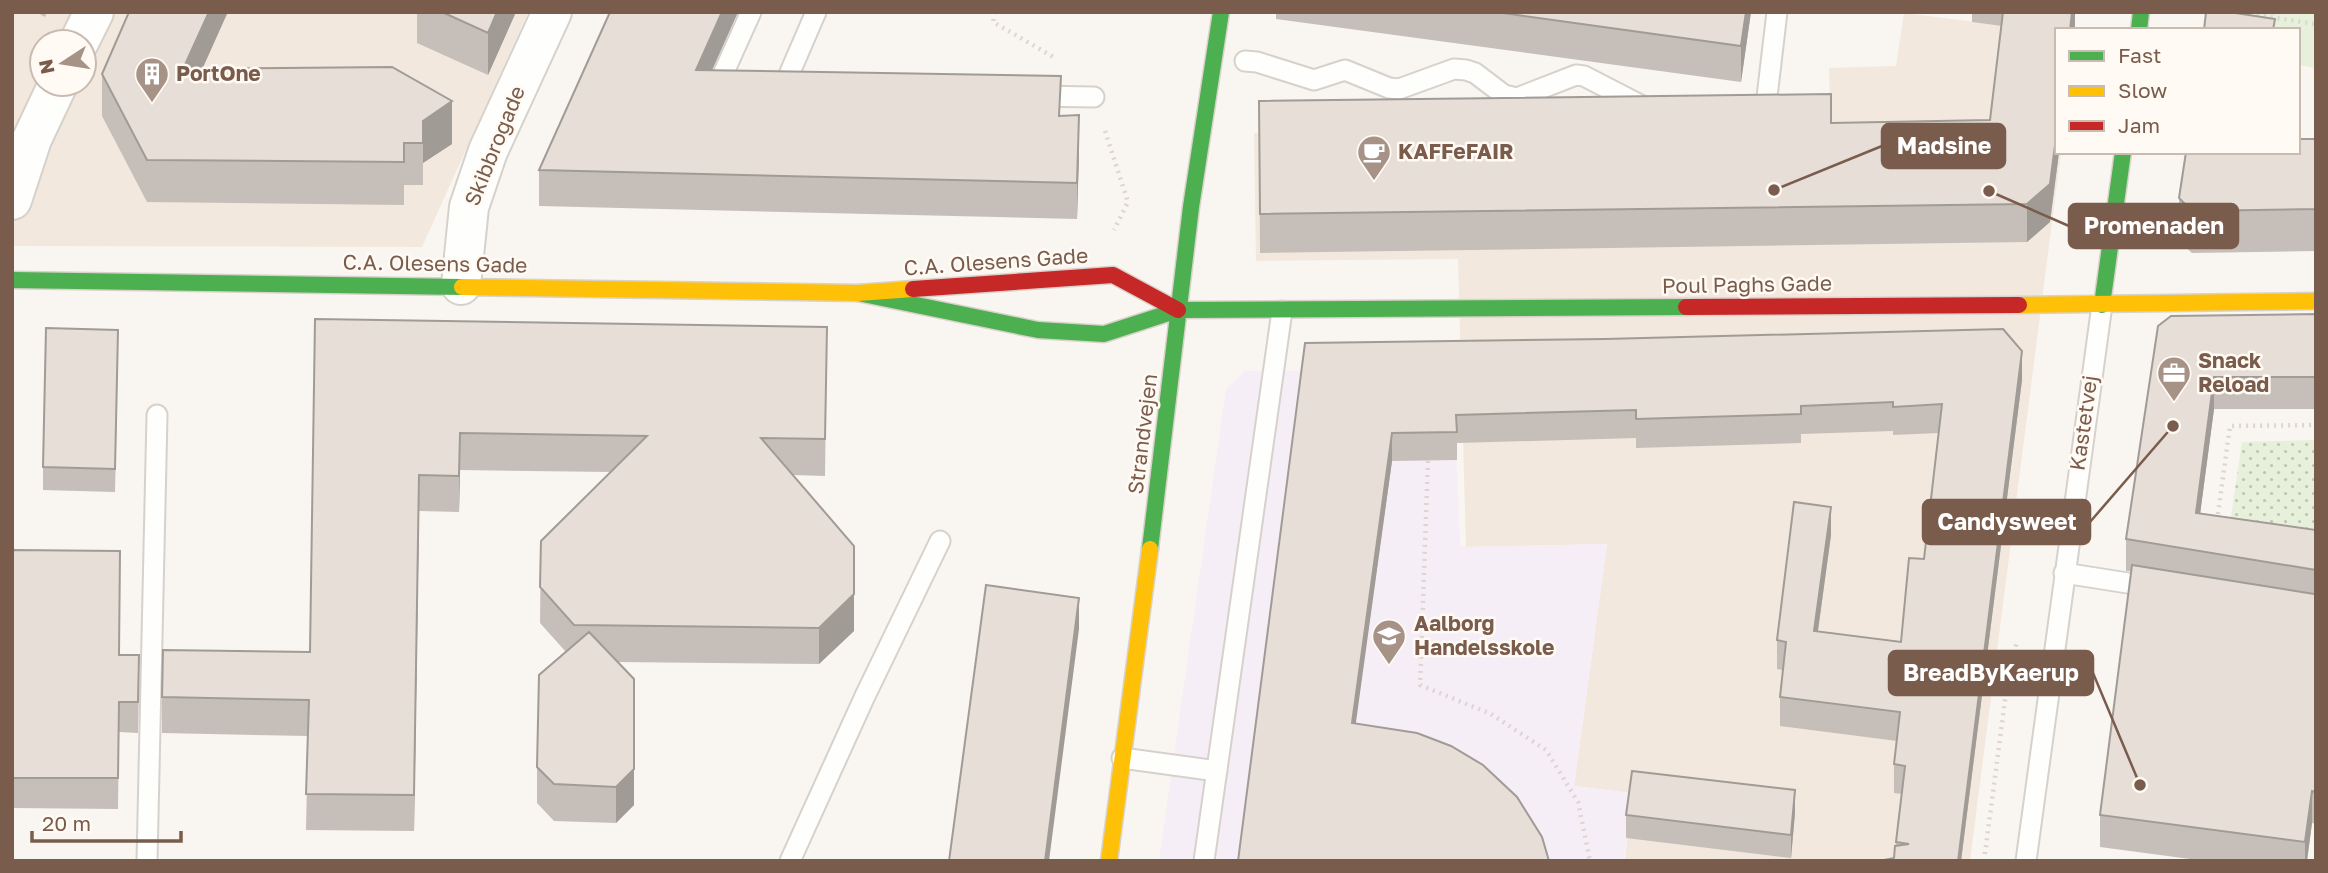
<svg xmlns="http://www.w3.org/2000/svg" width="2328" height="873" font-family="'Golos Text',sans-serif">
  <defs>
    <pattern id="grass-dots" width="8" height="8" patternUnits="userSpaceOnUse" patternTransform="scale(1.75)"><rect width="8" height="8" fill="#e7f0db"/><path d="M2 2h.1M6 6h.1" fill="none" stroke="#c0c6b4" stroke-width="1.8" stroke-linecap="round"/></pattern>
  </defs>
  <rect width="100%" height="100%" fill="#f9f5f0"/>
  <path fill="#f2e8de" fill-rule="evenodd" d="M12,12H528L422,247L12,246ZM42,42H84V84H42Z
    M1904,13L2057,32V152H2061L1970,861H1625L1632,793L1574,786L1607,544L1466,547L1458,259L1256,261L1254,133L1831,127L1829,68L1896,66Z"/>
  <path fill="#f6eef6" d="M1453,370L1460,545L1466,547L1607,544L1574,786L1632,793L1624,861H1159L1226,389L1245,371Z"/>
  <path fill="url(#grass-dots)" d="M2316,440V549L2228,537L2242,442Z"/>
  <path fill="#e7f0db" d="M2212,12H2316V68L2298,65V30H2210Z"/>
  <g fill="none" stroke-linecap="round" stroke-linejoin="round">
    <g stroke="#d7d1cb" stroke-width="23">
      <path id="lane" d="M1245,61L1257,62L1314,80L1345,70L1389,88L1399,89L1454,69L1466,70L1475,73L1504,95L1517,98L1576,75L1584,76L1646,108
        M715,92L751,12
        M781,93L816,12
        M1036,96L1094,97
        M1752,107L1766,105L1777,12
        M2064,573L2153,587
        M1122,758L1217,771
        M147,861L157,415
        M790,861L865,696L940,541
        M1204,861L1282,311
        M2026,861L2102,305"/>
    </g>
    <g stroke="#d7d1cb" stroke-width="42">
      <path id="street" d="M79,42L94,12
        M12,200L32,139L58,84
        M461,285L469,207L488,151L552,12"/>
    </g>
    <g stroke="#d9d2cb" stroke-width="19">
      <path id="fast" d="M2139,30L2141,12
        M12,280L462,287
        M858,293L1038,330L1104,334L1178,310L1686,307
        M2102,305L2123,152
        M1150,549L1191,207L1221,12"/>
    </g>
    <g stroke="#d9d2cb" stroke-width="19">
      <path id="slow" d="M462,287L858,293L913,289
        M2019,305L2316,301
        M1109,861L1150,549"/>
    </g>
    <g stroke="#d9d2cb" stroke-width="19">
      <path id="jam" d="M913,289L1113,275L1178,310
        M1686,307L2019,305"/>
    </g>
    <path stroke="#dcd5d0" stroke-width="4.5" stroke-dasharray="2 5" stroke-linecap="butt" d="M995,12L993,22L1057,59
      M2236,12L2316,24
      M1105,131L1128,202L1114,230
      M1428,461L1420,685L1491,714L1546,750L1578,802L1590,861
      M2217,521L2230,426L2316,425
      M1984,861L2007,685L2017,641"/>
    <use href="#lane" stroke="#fefefd" stroke-width="19"/>
    <use href="#street" stroke="#fefefd" stroke-width="38"/>
    <use href="#fast" stroke="#4caf50" stroke-width="16"/>
    <use href="#slow" stroke="#ffc107" stroke-width="16"/>
    <use href="#jam" stroke="#c62828" stroke-width="16"/>
  </g>
  <path fill="#c6bfb9" d="M36,12H47L45,17Z
    M227,12L202,69L452,144L423,163V185H404V205L147,202L102,116V74Z
    M417,12H516L488,75L417,43Z
    M610,12H738L712,70L1060,116L1079,151L1077,219L539,206V170Z
    M1276,12H1751L1741,82L1276,19Z
    M1972,12H2075V30L2050,222L2027,242L1260,253L1259,101L1831,123L1990,120L2002,26L1972,22Z
    M2316,139V251L2192,253L2179,241V198Z
    M2316,314V409H2214L2200,514L2316,530V824L2312,823L2307,861H2205L2100,847V815L2131,571H2126V539L2158,326Z
    M315,319L827,327L825,476L793,475L854,631L819,664L617,662L634,805L616,823L554,821L537,803V767L566,652L540,623L541,541L611,472L460,470L459,512L419,511L414,831L306,830L308,736L162,733V697L310,652Z
    M1305,343L2022,380L1961,861L1894,858L1902,794L1894,793V764L1897,741L1780,726V697L1783,670L1777,669V640L1831,535L1818,631L1901,642L1924,559L1939,433L1893,435V431L1801,434V443L1636,448V438L1457,443V460L1392,461L1355,723L1238,861Z
    M118,353L115,492L43,490V467Z
    M12,550L119,655L139,686L138,733L119,732L118,809L12,808Z
    M1795,813L1791,858L1626,838V815Z"/>
  <path fill="#a19b96" d="M209,12H227V14L183,112V69Z
    M497,12H516L488,75V33Z
    M722,12H738L696,106V70Z
    M1746,12H1751L1741,82V46Z
    M2070,12H2075V30H2070Z
    M452,101V144L423,163V185V121Z
    M1079,115V151L1077,219V183Z
    M2057,130V152H2059L2050,222L2027,242V204Z
    M2022,351V380L1961,861H1958Z
    M2214,377V409L2196,545V513Z
    M460,433V470L459,512V476Z
    M1392,433V461L1352,751V723Z
    M419,475V511L414,831V795Z
    M1831,507V535L1814,659V631Z
    M854,594V631L819,664V628Z
    M1079,598V629L1049,861H1045Z
    M634,716V805L616,823V787Z
    M1795,790V813L1791,858V835Z
    M2312,791V823L2307,861H2305V842Z"/>
  <path fill="#e6ded7" stroke="#a19b96" stroke-width="2" d="M129,12H209L183,69L392,67L452,101L423,121V143H404V162L147,160L102,74Z
    M442,12H497L488,33Z
    M610,12H722L696,70L1061,76L1059,116L1079,115L1077,183L539,170Z
    M1496,12H1746L1741,46Z
    M2003,12H2072L2070,30H2057V130L2050,184L2027,204L1260,214L1259,101L1831,94V123L1990,120Z
    M2206,12H2229L2275,19L2273,30H2204Z
    M2298,139H2316V209L2192,211L2179,198L2186,152H2298Z
    M2316,314V377H2214L2196,513L2316,530V570L2126,539L2158,326L2171,316Z
    M315,319L827,327L825,439L761,438L854,546V594L819,628L574,625L540,587L541,541L647,436L460,433L459,476L419,475L414,795L306,794L309,700L162,697L163,650L310,652Z
    M46,328L118,330L115,469L43,467Z
    M2003,329L2022,351L1958,861H1879L1894,858L1895,846L1909,844L1896,842L1905,766L1894,764L1900,712L1780,697L1786,642L1777,640L1794,502L1831,507L1814,631L1901,642L1909,558L1924,559L1942,404L1893,407V402L1801,406V414L1636,419V410L1456,415L1457,432L1392,433L1352,723L1417,733L1451,746L1483,765L1517,797L1542,837L1549,861H1238L1305,343L1605,339Z
    M12,550L120,551L119,655H139L138,702H119L118,778H12Z
    M2132,565L2314,594H2316V792L2312,791L2305,842L2100,815Z
    M986,585L1079,598L1045,861H949Z
    M589,632L634,679V769L616,787L554,784L537,767L539,675Z
    M1632,771L1795,790L1791,835L1626,815Z"/>
  <defs>
    <g id="building-pin" transform="scale(1.75)"><path d="M0 17L-7.5 6A9.5 9.5 0 1 1 7.5 6Z" fill="#a69286" stroke="#fffaf3"/><path d="M-4-6H4V6H1V3H-1V6H-4ZM-2.5-4.3h1.7v1.8h-1.7ZM.8-4.3h1.7v1.8H.8ZM-2.5-1h1.7V.8h-1.7ZM.8-1h1.7V.8H.8Z" fill="#fff"/></g>
    <g id="cafe-pin" transform="scale(1.75)"><path d="M0 17L-7.5 6A9.5 9.5 0 1 1 7.5 6Z" fill="#a69286" stroke="#fffaf3"/><path d="M-5.5-4.5H6V0H3Q3 3.5 0 3.5H-2.5Q-5.5 3.5-5.5 0ZM3-3.2v2h1.7v-2ZM-6 4.5H4V6H-6Z" fill="#fff"/></g>
    <g id="office-pin" transform="scale(1.75)"><path d="M0 17L-7.5 6A9.5 9.5 0 1 1 7.5 6Z" fill="#a69286" stroke="#fffaf3"/><path d="M-6-3h4V-5.5h4V-3h4V5H-6ZM-1-4.5V-3h2v-1.5ZM-6 0V1H6V0Z" fill="#fff"/></g>
    <g id="school-pin" transform="scale(1.75)"><path d="M0 17L-7.5 6A9.5 9.5 0 1 1 7.5 6Z" fill="#a69286" stroke="#fffaf3"/><path d="M0-5L7-2L0 1L-7-2ZM-4 1L0 2.5L4 1V4Q0 6-4 4Z" fill="#fff"/></g>
  </defs>
  <g fill-rule="evenodd">
    <use href="#building-pin" x="152" y="74"/>
    <use href="#cafe-pin" x="1374" y="152"/>
    <use href="#office-pin" x="2174" y="373"/>
    <use href="#school-pin" x="1389" y="636"/>
  </g>
  <g text-anchor="middle" stroke-width="5" stroke-linejoin="round" paint-order="stroke">
    <g font-size="21" font-weight="bold" fill="#7a5c4d" stroke="#fffaf3" text-anchor="start">
      <text x="176" y="81">PortOne</text>
      <text x="1398" y="159">KAFFeFAIR</text>
      <text x="2198" y="368">Snack<tspan x="2198" dy="24">Reload</tspan></text>
      <text x="1414" y="631">Aalborg<tspan x="1414" dy="24">Handelsskole</tspan></text>
    </g>
    <g font-size="21" fill="#7a5c4d" stroke="#fffaf3">
      <text transform="translate(495 146) rotate(-68)" y="7">Skibbrogade</text>
      <text transform="translate(996 262) rotate(-4)" y="7">C.A. Olesens Gade</text>
      <text transform="translate(435 264) rotate(1)" y="7">C.A. Olesens Gade</text>
      <text transform="translate(1747 285) rotate(-1)" y="7">Poul Paghs Gade</text>
      <text transform="translate(2084 423) rotate(-82)" y="7">Kastetvej</text>
      <text transform="translate(1143 434) rotate(-83)" y="7">Strandvejen</text>
    </g>
  </g>
  <path fill="none" stroke="#7a5c4d" stroke-width="2.5" d="M1774 190L1882 146M1989 191L2069 226M2173 426L2090 522M2140 785L2093 673"/>
  <g fill="#7a5c4d" stroke="#fffaf3" stroke-width="2.5">
    <circle cx="1774" cy="190" r="7"/>
    <circle cx="1989" cy="191" r="7"/>
    <circle cx="2173" cy="426" r="7"/>
    <circle cx="2140" cy="785" r="7"/>
  </g>
  <g fill="#7a5c4d" stroke="#7a5c4d" stroke-width="2.5">
    <rect x="1882" y="124" width="123" height="44" rx="7"/>
    <rect x="2069" y="204" width="169" height="44" rx="7"/>
    <rect x="1923" y="500" width="167" height="44" rx="7"/>
    <rect x="1889" y="651" width="204" height="44" rx="7"/>
  </g>
  <g font-size="23" text-anchor="middle" font-weight="bold" fill="#fff">
    <text x="1944" y="154">Madsine</text>
    <text x="2154" y="234">Promenaden</text>
    <text x="2007" y="530">Candysweet</text>
    <text x="1991" y="681">BreadByKaerup</text>
  </g>
  <rect width="2328" height="873" fill="none" stroke="#7a5c4d" stroke-width="28"/>
  <rect x="2055" y="28" width="245" height="126" fill="#fffaf3" stroke="#cabbb1" stroke-width="2"/>
  <rect x="2069" y="51" width="35" height="10" fill="#4caf50" stroke="#cabbb1" stroke-width="2"/>
  <text x="2118" y="63" font-size="21" fill="#7a5c4d">Fast</text>
  <rect x="2069" y="86" width="35" height="10" fill="#ffc107" stroke="#cabbb1" stroke-width="2"/>
  <text x="2118" y="98" font-size="21" fill="#7a5c4d">Slow</text>
  <rect x="2069" y="121" width="35" height="10" fill="#c62828" stroke="#cabbb1" stroke-width="2"/>
  <text x="2118" y="133" font-size="21" fill="#7a5c4d">Jam</text>
  <g transform="translate(63 63) rotate(258)"><circle r="33" fill="#fffaf3" stroke="#cabbb1" stroke-width="2"/>
  <path d="M0-5L12 26L0 18L-12 26Z" fill="#a69286"/>
  <text y="-10" font-size="19" font-weight="bold" text-anchor="middle" fill="#7a5c4d">N</text>
  </g>
  <path d="M32 831v10h149v-10" fill="none" stroke="#7a5c4d" stroke-width="3.5"/>
  <text x="42" y="831" font-size="21" fill="#7a5c4d" stroke="#fffaf3" stroke-width="5" paint-order="stroke">20 m</text>
</svg>
